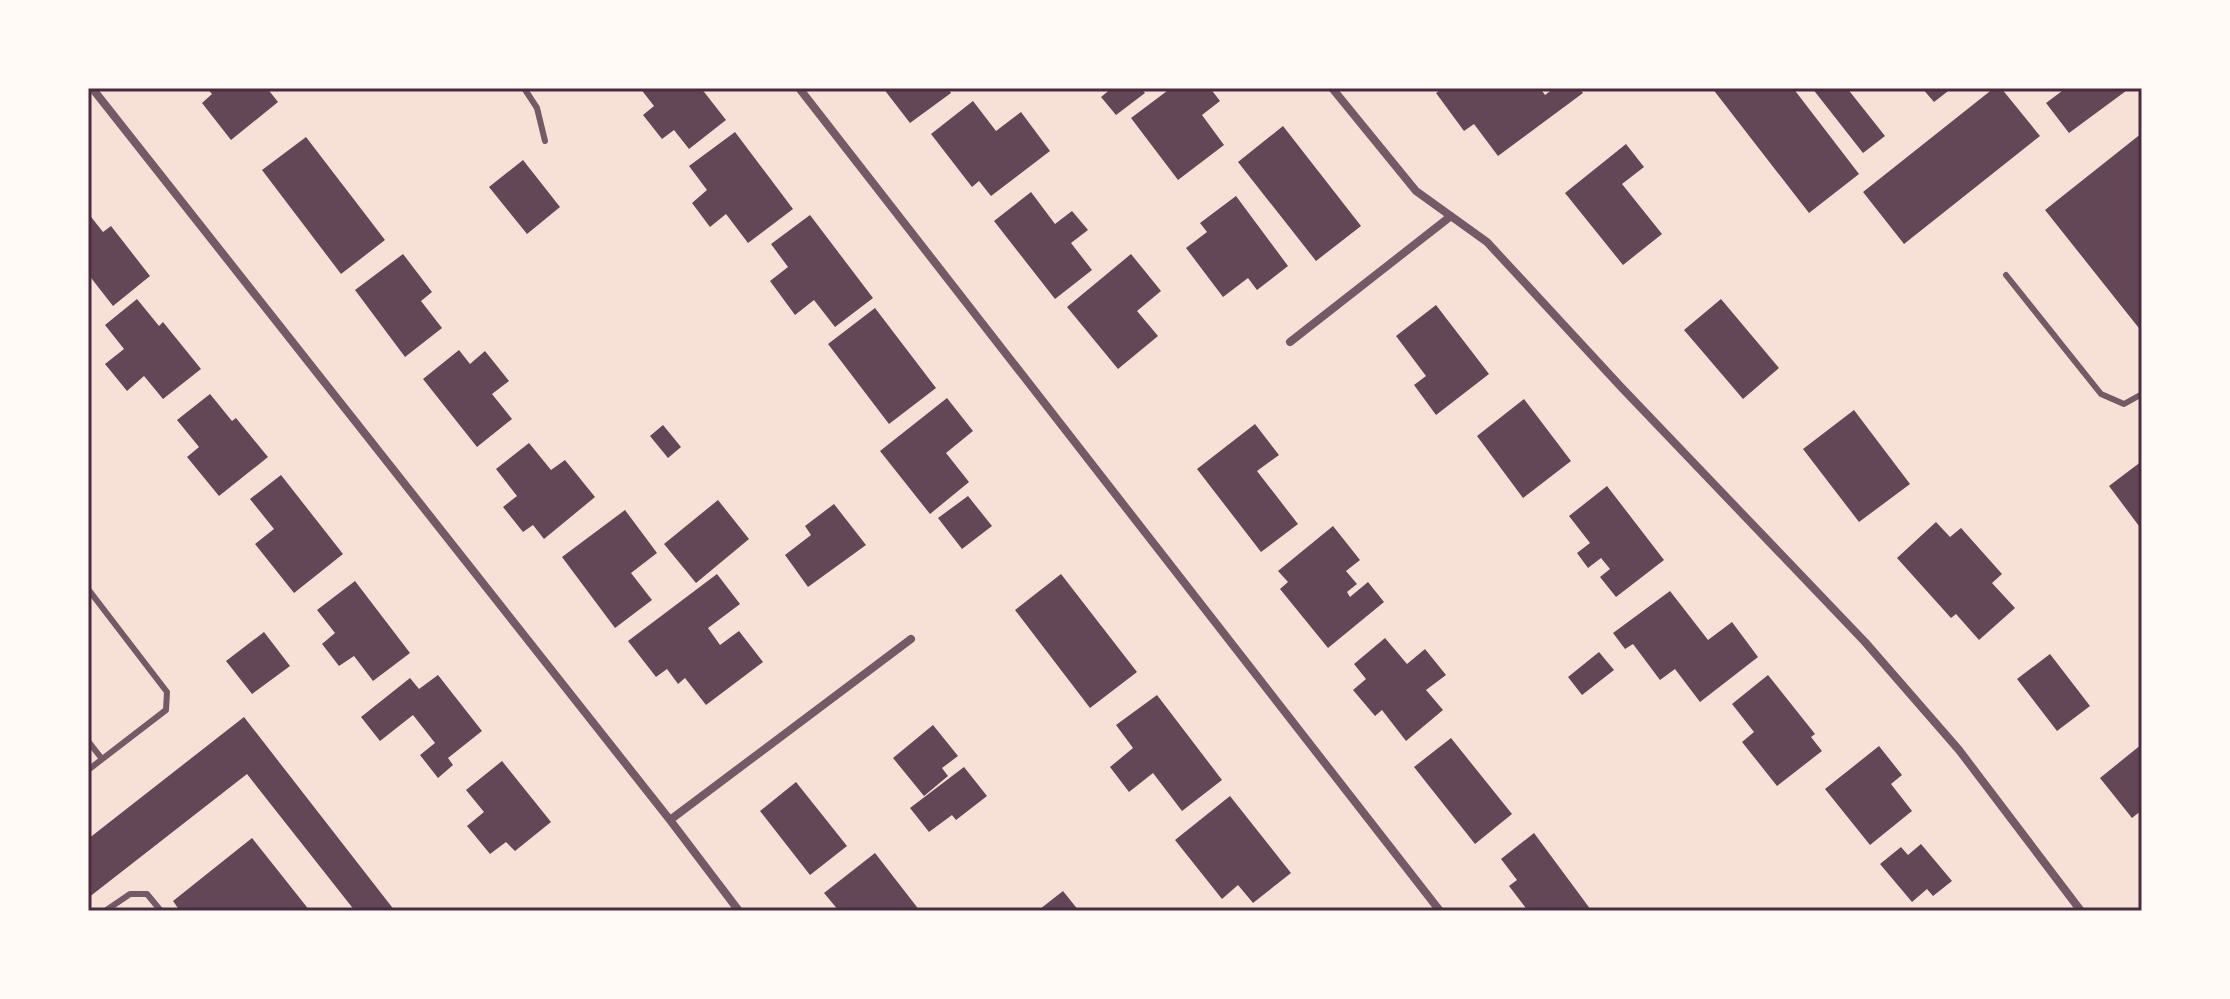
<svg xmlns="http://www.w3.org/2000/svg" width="2230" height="999" font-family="'Roboto Serif',serif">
  <rect width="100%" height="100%" fill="#f7e1d7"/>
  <path fill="#644757" d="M207,88H267L278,102L231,140L202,103L212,94Z
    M640,88H701L726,120L689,149L674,130L662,139L643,115L654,106Z
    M883,88H948L951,93L910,123Z
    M1112,88H1141L1145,93L1116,115L1101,97Z
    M1171,88H1210L1220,101L1202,115L1224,145L1178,180L1131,118Z
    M1443,88H1540L1545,95L1554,88H1579L1583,93L1498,156L1474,124L1464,131L1436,93Z
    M1712,88H1793L1859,174L1809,213Z
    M1812,88H1847L1885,136L1863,153Z
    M1922,88H1952L1934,102Z
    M1994,88H2001L2040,136L1904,244L1863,192Z
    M2066,88H2130L2069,133L2046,103Z
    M973,101L996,131L1021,112L1050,151L991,196L979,181L972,187L931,134Z
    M1283,126L1361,226L1316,261L1238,162Z
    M735,132L793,209L748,243L726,214L710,227L692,203L707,190L689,166Z
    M2142,133V332L2045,210Z
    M306,137L385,240L341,274L262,170Z
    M1626,144L1644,167L1622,184L1662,234L1623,265L1565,193Z
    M523,160L560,207L527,234L489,187Z
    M1031,192L1055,224L1072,211L1088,230L1071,243L1092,270L1055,299L994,221Z
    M1236,196L1288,266L1257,290L1248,278L1223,297L1186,248L1207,232L1200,223Z
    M88,213L103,232L111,226L150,276L113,306L88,274Z
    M810,215L873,298L835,327L814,300L795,315L770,281L788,267L771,244Z
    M403,254L432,292L421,301L442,328L405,357L355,290Z
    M1131,254L1161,291L1137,311L1158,336L1118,369L1067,307Z
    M137,299L159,326L163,322L201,369L163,399L144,376L127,391L105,364L124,349L105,325Z
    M1721,299L1779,368L1743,399L1684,330Z
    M1436,305L1489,374L1436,415L1414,385L1426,376L1396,336Z
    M875,308L936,388L889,424L828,344Z
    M459,350L470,364L485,351L509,381L492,394L512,419L477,447L423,379Z
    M210,394L232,421L236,418L268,457L219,496L187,457L199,447L177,420Z
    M947,398L973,431L946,453L969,482L930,514L880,451Z
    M1524,399L1571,461L1523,498L1477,436Z
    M1854,410L1910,484L1859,522L1803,449Z
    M1255,424L1279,455L1257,471L1298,524L1261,552L1197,469Z
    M663,425L681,447L668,458L650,436Z
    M529,443L551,470L565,460L595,497L544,539L533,525L523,532L503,507L517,496L496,469Z
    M2142,461V530L2109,486Z
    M281,475L343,554L294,593L255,544L274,529L250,499Z
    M1607,486L1664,560L1616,597L1600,577L1610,569L1601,558L1588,568L1577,553L1590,543L1569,516Z
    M968,496L992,526L962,549L938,518Z
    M718,500L749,539L696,583L664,544Z
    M834,504L866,545L808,587L785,555L811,535L805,526Z
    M625,510L657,553L631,573L652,600L615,628L562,557Z
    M1936,522L1950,537L1961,528L2002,574L1992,583L2015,608L1979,640L1956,614L1951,618L1897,558Z
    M1333,526L1360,560L1346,571L1357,584L1347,592L1350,597L1368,582L1384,602L1328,648L1280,589L1288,582L1278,571Z
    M717,574L740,604L708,628L720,645L739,631L763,662L706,705L685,678L678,684L667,669L656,677L628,641Z
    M1061,574L1137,672L1090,708L1015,610Z
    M355,581L410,653L373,681L354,656L339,666L322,644L335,633L317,610Z
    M1670,591L1708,640L1732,622L1758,657L1700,702L1675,669L1660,680L1633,644L1625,649L1613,633Z
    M264,632L290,666L252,694L226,661Z
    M1385,638L1407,664L1425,649L1446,675L1426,690L1443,710L1406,741L1382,710L1375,716L1353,690L1366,679L1354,664Z
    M1599,652L1614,670L1582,695L1568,677Z
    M2050,654L2090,706L2057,731L2017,679Z
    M438,675L482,731L448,758L453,765L438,778L420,755L435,743L413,715L380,741L361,717L410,678L419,689Z
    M1768,675L1815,734L1811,737L1822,751L1777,786L1742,742L1754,732L1732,704Z
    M1157,695L1222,780L1182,811L1153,773L1129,792L1110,767L1133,748L1116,725Z
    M244,717L395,911H355L247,774L88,898V839Z
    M933,725L958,756L942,768L948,776L924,796L893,758Z
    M1451,738L1512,814L1475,844L1414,767Z
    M2142,744V810L2132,818L2100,778Z
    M1879,746L1902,775L1891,784L1912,811L1870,845L1825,789Z
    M502,761L551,822L515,851L506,842L490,854L467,826L484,812L466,790Z
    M964,767L987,796L956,820L952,815L929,832L910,808Z
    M796,782L847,846L810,875L760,811Z
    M1230,796L1291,873L1253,903L1238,885L1222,899L1175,840Z
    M1534,833L1591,910L1589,911H1528L1509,886L1517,880L1501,859Z
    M252,838L310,911H180L173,901Z
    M1921,844L1952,881L1933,896L1927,889L1912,902L1880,864L1901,847L1908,855Z
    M875,853L920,911H839L824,893Z
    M1063,891L1079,911H1042L1040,909Z"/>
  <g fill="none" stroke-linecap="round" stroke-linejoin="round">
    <path stroke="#755966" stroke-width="6" d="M524,88L537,108L545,141
      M2006,275L2101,394L2124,404L2142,394
      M88,589L167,692L166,710L88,770
      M88,741L102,759
      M105,911L130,894H147L161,911"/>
    <path stroke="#755966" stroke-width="8" d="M92,88L670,820L739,911
      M799,88L1440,911
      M1332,88L1416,191L1487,242L1622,388L1865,642L1959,750L2081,911
      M1290,342L1451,216
      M670,820L911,639"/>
  </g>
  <rect width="2230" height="999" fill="none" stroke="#fffaf5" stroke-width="180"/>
  <rect x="90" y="90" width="2050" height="819" fill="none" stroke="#4a2c40" stroke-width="3"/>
</svg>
